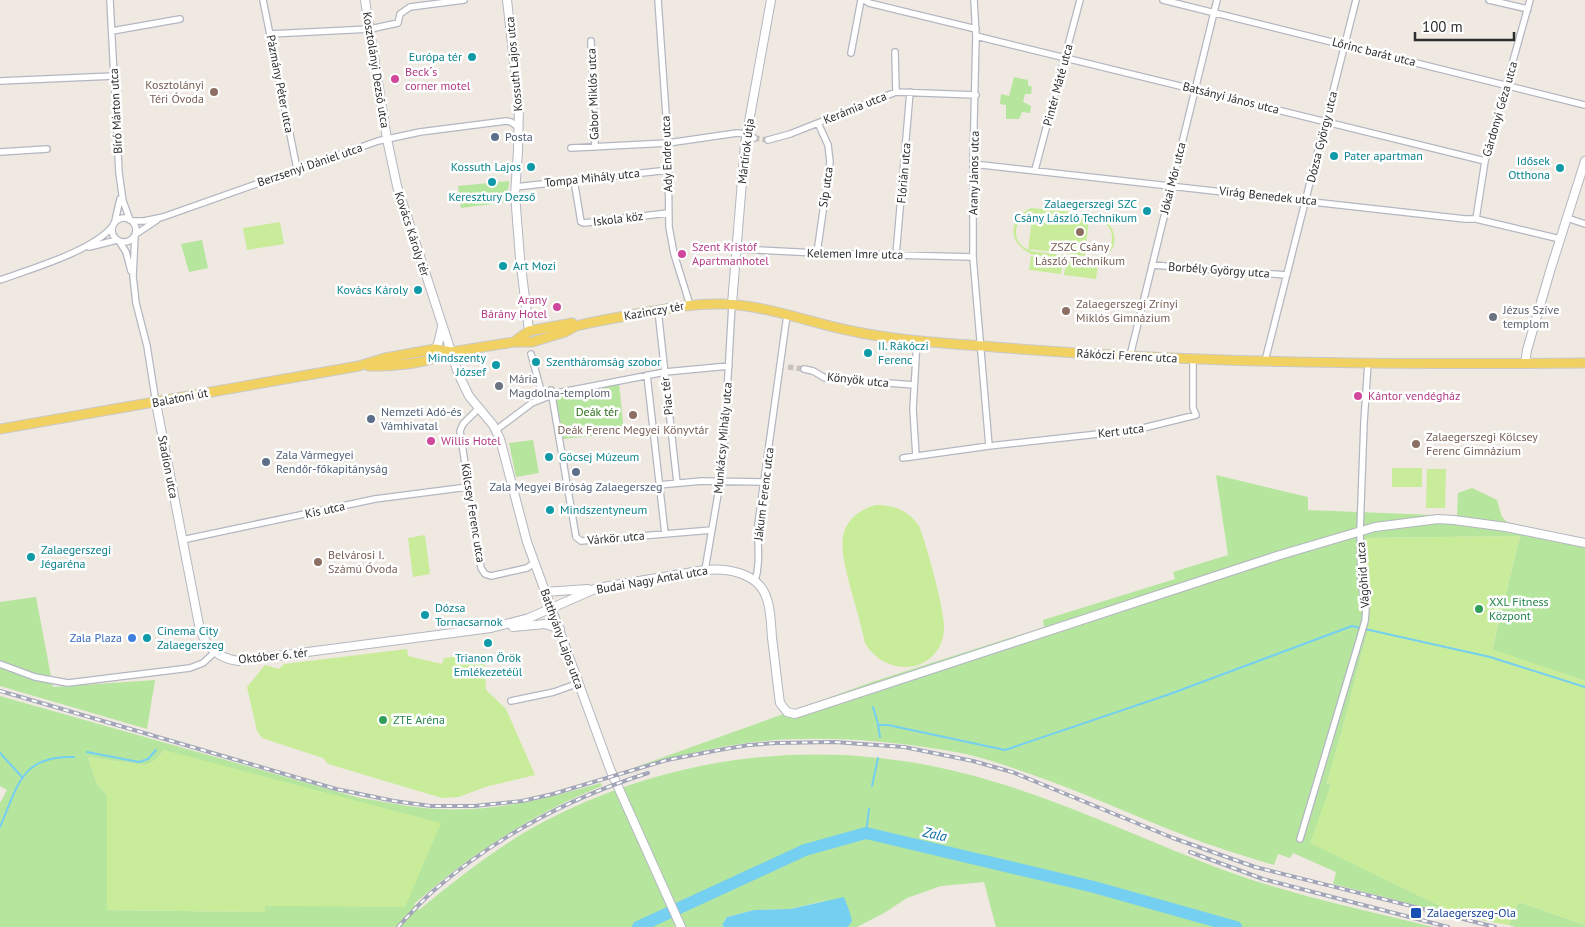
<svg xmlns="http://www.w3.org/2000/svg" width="1585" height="927" font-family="'PT Sans',sans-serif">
  <rect width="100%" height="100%" fill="#efe9e1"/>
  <path fill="#b6e59e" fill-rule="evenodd" d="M1014,77L1028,80V85L1032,87L1031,94H1025L1023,102L1031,106L1030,113L1022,112L1019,119H1006V105L1000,104L1001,94L1009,96Z
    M509,181L507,202L461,208L458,186Z
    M202,240L208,268L189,272L181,244Z
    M619,383L624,433L562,439L555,396Z
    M533,440L539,473L516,477L509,443Z
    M1216,475L1308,497V510L1457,516L1458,493L1472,488L1497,500L1502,517L1507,522L1585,539V681L1492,650L1520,536L1366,538L1367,555L1365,581L1369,626L1342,730L1327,783L1331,785L1311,843L1463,917L1333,884L1336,872L1293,853L1290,858L1278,854L1274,865C1243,856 1211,846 1181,834C1132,815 1083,792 1033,775C1010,767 985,758 961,753C894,740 814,734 746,743C705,749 665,759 625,771L872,682L1044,627L1043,620L1175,579L1173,572L1228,555Z
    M36,597L53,687L155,680L147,729L0,686V602Z
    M0,696L360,798C387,802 413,808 440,809C495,812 548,798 601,783L602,786C532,814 471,854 414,904L419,910C458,878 498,846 543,822C685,748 843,735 995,782C1072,805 1144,840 1218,868C1287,894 1361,909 1433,927H996L984,882L941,886L907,898L884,913L857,927H844H848L824,901L790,909L754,910L727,917L722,925L724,927H0V803L7,790L0,786ZM164,750L265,906V912L107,910V795L97,784L88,757L144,765C154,763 158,758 164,750Z
    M1519,902L1585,925V927H1516L1509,925Z"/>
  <path fill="#c9ec9a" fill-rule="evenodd" d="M1031,208L1094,214C1118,222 1124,252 1096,260C1086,263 1042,257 1031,254C1008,243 1007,219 1031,208ZM1032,211H1033L1028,250C1009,240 1014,219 1032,211ZM1034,211L1093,217C1119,225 1118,250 1093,259L1031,251L1029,249L1085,256L1089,218Z
    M280,222L284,244L247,250L243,228Z
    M1031,256L1063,261L1061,274L1029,270Z
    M1066,261L1098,265L1096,279L1064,275Z
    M1392,468H1422V487H1392Z
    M1427,469H1446L1445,508H1426Z
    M875,505C894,505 908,510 919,526C926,543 946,614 944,631C939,674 886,679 865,643C861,625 856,607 851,590C842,554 830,520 875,505Z
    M425,535L430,574L413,577L408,538Z
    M1520,536L1492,649L1585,681V925L1519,902L1509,925L1463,917L1310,843L1331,785L1327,782L1342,730L1369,626L1365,581L1367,555L1366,538Z
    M407,649L408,656L442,664L444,658L484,653L486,690L506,709L535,775L485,787L459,797L442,798L328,764L323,758L262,738L257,731L247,687L265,665L279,669L284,664Z
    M164,750L441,823L405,907L265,906V912L107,910V795L97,784L88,757L144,765C154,763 158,758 164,750Z"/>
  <path fill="#75cff0" d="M844,897L850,913L852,921L848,927H724L722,925L727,917L754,910L790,909Z"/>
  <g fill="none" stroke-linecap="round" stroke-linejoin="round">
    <path stroke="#75cff0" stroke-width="2" d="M1365,629L1490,657L1585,687
      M873,707L878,724
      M880,737L878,725H888L1005,750L1170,694L1352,626L1360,628
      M87,752L139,762L148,759L156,750
      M0,753L22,777
      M872,786L878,758
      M0,827C18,786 21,755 74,757
      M866,833L869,809"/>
    <path stroke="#75cff0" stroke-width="12" d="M638,927L805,850L866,833L1094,887L1236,927"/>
    <path stroke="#c8c4bd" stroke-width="5.5" stroke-dasharray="5.5 3" stroke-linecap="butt" d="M754,138L768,140
      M788,367L804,369"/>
    <g stroke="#b4b7c1" stroke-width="8">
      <path id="street" d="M110,0L119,173L123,201L130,220
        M263,0L297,169
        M658,0L668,143L669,227L674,254L690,305
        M864,0L869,3L976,29
        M974,0L976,36L973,164V257L989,446
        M1163,0L1585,105
        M1489,0L1528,9
        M112,31L180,19
        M270,34L370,29L398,23L400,14L410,7L464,0
        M976,36L1485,161
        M591,41L595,147
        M895,52L896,92
        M851,53L861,0
        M0,81L114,76
        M768,140L790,134L896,92L976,95
        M571,148L668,143L737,133L746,134L754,138
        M0,152L47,149
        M973,164L1465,219H1476L1560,239
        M1035,170L1080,0
        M574,180L581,222L584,223L668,213
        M515,187L669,170
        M112 230a12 12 0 1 1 24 0a12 12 0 1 1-24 0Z
        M1567,218L1585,224
        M1476,219L1485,161L1530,0
        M115,221L120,199
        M132,221H144L163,217L378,141L420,132L506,121L511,122L518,127
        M136,234L157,220
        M135,236L133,276L136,303L147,346L156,403
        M119,241L126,252L131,271
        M89,247L117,240
        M737,249L817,253L973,257
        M817,253L830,162L828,145L818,123
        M896,255L910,92
        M1152,265L1287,275
        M0,280C31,269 92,251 112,227
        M658,310L677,483
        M531,354L543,398
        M1130,356L1217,0
        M1265,361L1356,0
        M804,369L813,371L825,378L914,385
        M647,375L665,534
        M551,390L576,537L581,541L712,530
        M479,408L463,424L460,431L481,568L485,574L491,576L527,568L534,563
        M496,430L532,403L557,393L665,372L729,366
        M916,456L913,409L917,340
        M903,458L989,446L1135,430L1196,415L1193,408V359
        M658,485L702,481L764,482
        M182,540L375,499L468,487
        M705,570L723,465L732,304
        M755,581C761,562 757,544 758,524L787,315
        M0,664L35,677L68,683L190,668L203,663L215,652
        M511,701L554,692L579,683
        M1300,839L1365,621L1366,609L1361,582L1360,531L1364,422L1368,363"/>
    </g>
    <g stroke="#b4b7c1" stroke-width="10">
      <path id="secondary" d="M365,0L387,139L397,186L458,373L469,396L493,425L500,439L527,542L610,769L681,927
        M507,0L519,105L518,151L515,194L520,258L529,331
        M732,304L745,144L771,0
        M435,349L438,344L442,327
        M1525,364L1527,350L1551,268L1585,161
        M156,403L200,630C207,648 220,659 239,661L491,628L529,618L597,588L705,570C729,568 759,573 767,599C771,611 771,625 772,638C775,660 777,682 780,703L787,712L795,714L1280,555L1375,527L1438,519L1454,520L1506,527L1585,543
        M545,592L588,589
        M513,627L545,624L560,629"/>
    </g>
    <g stroke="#c9c9c9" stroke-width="11">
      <path id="primary" d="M514,342L529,331L572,323L576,326
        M369,366C397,366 425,364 451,352
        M0,429L359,366L385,358L435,349L451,352L514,342H532L565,332L576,326C596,321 616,318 636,314C665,309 693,303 722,304C765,305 805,321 847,330C892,340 938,343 983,346C1183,363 1385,365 1585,363"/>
    </g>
    <use href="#street" stroke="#fff" stroke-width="5.5"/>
    <use href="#secondary" stroke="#fff" stroke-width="8"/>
    <use href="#primary" stroke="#f2d163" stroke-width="9"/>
    <g stroke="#a3a6b8" stroke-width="4">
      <path id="rail" d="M0,691L336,789L394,801L431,806H474L522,801L553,794L667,760L719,750L749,745L776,743L834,742L904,747L973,761L1012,772L1173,838L1255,867L1495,927
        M1190,852L1263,879L1448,927
        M398,927C409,915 420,903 432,892C495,837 569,798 648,773"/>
    </g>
    <use href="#rail" stroke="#fff" stroke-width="2" stroke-dasharray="5.5" stroke-linecap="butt"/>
  </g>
  <g fill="#0f9aa8" stroke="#fff" stroke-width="2">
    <circle cx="472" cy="57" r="5"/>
    <circle cx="1334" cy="156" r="5"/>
    <circle cx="531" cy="167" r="5"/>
    <circle cx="1560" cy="168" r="5"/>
    <circle cx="492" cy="182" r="5"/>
    <circle cx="1147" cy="211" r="5"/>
    <circle cx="503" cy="266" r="5"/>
    <circle cx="418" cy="290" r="5"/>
    <circle cx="868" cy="353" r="5"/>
    <circle cx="536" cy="362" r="5"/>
    <circle cx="496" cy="365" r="5"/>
    <circle cx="549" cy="457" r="5"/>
    <circle cx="550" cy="510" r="5"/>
    <circle cx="31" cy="557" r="5"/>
    <circle cx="425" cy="615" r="5"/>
    <circle cx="147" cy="638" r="5"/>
    <circle cx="488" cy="643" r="5"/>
  </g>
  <g fill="#d1479c" stroke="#fff" stroke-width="2">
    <circle cx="395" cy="79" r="5"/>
    <circle cx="682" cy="254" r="5"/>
    <circle cx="557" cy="307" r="5"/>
    <circle cx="1358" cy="396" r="5"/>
    <circle cx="431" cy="441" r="5"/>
  </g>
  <g fill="#8d6e63" stroke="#fff" stroke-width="2">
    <circle cx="214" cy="92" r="5"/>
    <circle cx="1080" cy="232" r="5"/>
    <circle cx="1066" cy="311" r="5"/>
    <circle cx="633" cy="415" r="5"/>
    <circle cx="1416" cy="444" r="5"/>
    <circle cx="318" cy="562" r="5"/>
  </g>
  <g fill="#5c6f8a" stroke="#fff" stroke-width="2">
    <circle cx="495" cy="137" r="5"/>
    <circle cx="371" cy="419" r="5"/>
    <circle cx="266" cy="462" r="5"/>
    <circle cx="576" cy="472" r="5"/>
  </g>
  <g fill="#6b7280" stroke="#fff" stroke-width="2">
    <circle cx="1493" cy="317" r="5"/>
    <circle cx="499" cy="386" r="5"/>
  </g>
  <g fill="#2e9e5b" stroke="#fff" stroke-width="2">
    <circle cx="1479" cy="609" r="5"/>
    <circle cx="383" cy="720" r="5"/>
  </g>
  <circle fill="#3f7fe0" stroke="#fff" stroke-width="2" cx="132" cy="638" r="5"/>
  <rect fill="#1a4fb4" stroke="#fff" stroke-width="2" x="1410" y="907" width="12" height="12" rx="2.5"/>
  <g text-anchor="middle" stroke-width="5" stroke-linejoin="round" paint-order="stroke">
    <g font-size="12" fill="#2e2e2e" stroke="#fff">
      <text transform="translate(1374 52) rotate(14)" y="4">Lőrinc barát utca</text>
      <text transform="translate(514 64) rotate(-95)" y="4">Kossuth Lajos utca</text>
      <text transform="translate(376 70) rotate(81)" y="4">Kosztolányi Dezső utca</text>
      <text transform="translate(280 84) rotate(79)" y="4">Pázmány Péter utca</text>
      <text transform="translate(1058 85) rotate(-75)" y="4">Pintér Máté utca</text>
      <text transform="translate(593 94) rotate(-92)" y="4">Gábor Miklós utca</text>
      <text transform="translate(1231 98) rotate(14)" y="4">Batsányi János utca</text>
      <text transform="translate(855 108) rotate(-22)" y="4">Kerámia utca</text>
      <text transform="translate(1500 109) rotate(-74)" y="4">Gárdonyi Géza utca</text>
      <text transform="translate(116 111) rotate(-93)" y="4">Bíró Márton utca</text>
      <text transform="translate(1322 137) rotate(-76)" y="4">Dózsa György utca</text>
      <text transform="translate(746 151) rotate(-83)" y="4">Mártírok útja</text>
      <text transform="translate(667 154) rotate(-92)" y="4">Ady Endre utca</text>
      <text transform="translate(310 165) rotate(-19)" y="4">Berzsenyi Dániel utca</text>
      <text transform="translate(904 173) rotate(-85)" y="4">Flórián utca</text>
      <text transform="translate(974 173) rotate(-89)" y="4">Arany János utca</text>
      <text transform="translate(592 178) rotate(-6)" y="4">Tompa Mihály utca</text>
      <text transform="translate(1173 178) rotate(-76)" y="4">Jókai Mór utca</text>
      <text transform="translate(826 187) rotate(-82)" y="4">Síp utca</text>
      <text transform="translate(1268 196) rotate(6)" y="4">Virág Benedek utca</text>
      <text transform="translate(618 219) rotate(-7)" y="4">Iskola köz</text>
      <text transform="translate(412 234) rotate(72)" y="4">Kovács Károly tér</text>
      <text transform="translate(855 254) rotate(1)" y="4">Kelemen Imre utca</text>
      <text transform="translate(1219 270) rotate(4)" y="4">Borbély György utca</text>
      <text transform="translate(654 311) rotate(-10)" y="4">Kazinczy tér</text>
      <text transform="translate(1127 356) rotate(3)" y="4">Rákóczi Ferenc utca</text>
      <text transform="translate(858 380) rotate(6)" y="4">Könyök utca</text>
      <text transform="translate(667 396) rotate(-96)" y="4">Piac tér</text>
      <text transform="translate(180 398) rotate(-11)" y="4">Balatoni út</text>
      <text transform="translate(1121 431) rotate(-7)" y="4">Kert utca</text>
      <text transform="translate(723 438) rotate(-85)" y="4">Munkácsy Mihály utca</text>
      <text transform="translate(168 467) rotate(79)" y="4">Stadion utca</text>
      <text transform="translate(764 494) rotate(-83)" y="4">Jákum Ferenc utca</text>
      <text transform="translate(325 510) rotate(-12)" y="4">Kis utca</text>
      <text transform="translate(473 513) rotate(81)" y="4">Kölcsey Ferenc utca</text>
      <text transform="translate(616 538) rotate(-5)" y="4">Várkör utca</text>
      <text transform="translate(1363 575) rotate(-94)" y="4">Vágóhíd utca</text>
      <text transform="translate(652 580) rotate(-10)" y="4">Budai Nagy Antal utca</text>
      <text transform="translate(562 639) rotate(70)" y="4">Batthyány Lajos utca</text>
      <text transform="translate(273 656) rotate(-6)" y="4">Október 6. tér</text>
    </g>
    <g font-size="12" fill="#0d838f" stroke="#fff" text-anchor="start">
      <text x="462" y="61" text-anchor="end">Európa tér</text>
      <text x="1344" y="160">Pater apartman</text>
      <text x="1550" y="165" text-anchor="end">Idősek<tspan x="1550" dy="14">Otthona</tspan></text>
      <text x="521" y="171" text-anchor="end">Kossuth Lajos</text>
      <text x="492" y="201" text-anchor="middle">Keresztury Dezső</text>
      <text x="1137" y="208" text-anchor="end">Zalaegerszegi SZC<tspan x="1137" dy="14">Csány László Technikum</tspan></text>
      <text x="513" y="270">Art Mozi</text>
      <text x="408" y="294" text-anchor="end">Kovács Károly</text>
      <text x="878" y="350">II. Rákóczi<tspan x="878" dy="14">Ferenc</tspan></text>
      <text x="486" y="362" text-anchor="end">Mindszenty<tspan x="486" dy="14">József</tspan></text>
      <text x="546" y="366">Szentháromság szobor</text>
      <text x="559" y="461">Göcsej Múzeum</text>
      <text x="560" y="514">Mindszentyneum</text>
      <text x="41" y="554">Zalaegerszegi<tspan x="41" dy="14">Jégaréna</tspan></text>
      <text x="435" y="612">Dózsa<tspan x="435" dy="14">Tornacsarnok</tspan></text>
      <text x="157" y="635">Cinema City<tspan x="157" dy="14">Zalaegerszeg</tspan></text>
      <text x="488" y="662" text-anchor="middle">Trianon Örök<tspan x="488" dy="14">Emlékezetéül</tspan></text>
    </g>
    <g font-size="12" fill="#b23c85" stroke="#fff" text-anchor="start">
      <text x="405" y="76">Beck´s<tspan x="405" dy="14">corner motel</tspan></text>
      <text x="692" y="251">Szent Kristóf<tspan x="692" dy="14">Apartmanhotel</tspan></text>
      <text x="547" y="304" text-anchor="end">Arany<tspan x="547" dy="14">Bárány Hotel</tspan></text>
      <text x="1368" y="400">Kántor vendégház</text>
      <text x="441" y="445">Willis Hotel</text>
    </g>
    <g font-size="12" fill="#785e54" stroke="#fff" text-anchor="start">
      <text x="204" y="89" text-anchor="end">Kosztolányi<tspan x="204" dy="14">Téri Óvoda</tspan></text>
      <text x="1080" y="251" text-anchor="middle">ZSZC Csány<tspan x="1080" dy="14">László Technikum</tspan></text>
      <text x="1076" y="308">Zalaegerszegi Zrínyi<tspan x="1076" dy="14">Miklós Gimnázium</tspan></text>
      <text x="633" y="434" text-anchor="middle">Deák Ferenc Megyei Könyvtár</text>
      <text x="1426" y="441">Zalaegerszegi Kölcsey<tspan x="1426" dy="14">Ferenc Gimnázium</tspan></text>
      <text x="328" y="559">Belvárosi I.<tspan x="328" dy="14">Számú Óvoda</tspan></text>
    </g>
    <g font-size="12" fill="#4e5e75" stroke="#fff" text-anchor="start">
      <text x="505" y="141">Posta</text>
      <text x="381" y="416">Nemzeti Adó-és<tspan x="381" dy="14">Vámhivatal</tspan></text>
      <text x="276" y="459">Zala Vármegyei<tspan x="276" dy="14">Rendőr-főkapitányság</tspan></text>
      <text x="576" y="491" text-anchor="middle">Zala Megyei Bíróság Zalaegerszeg</text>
    </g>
    <g font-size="12" fill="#5b616d" stroke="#fff" text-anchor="start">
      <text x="1503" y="314">Jézus Szíve<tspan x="1503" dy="14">templom</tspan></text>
      <text x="509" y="383">Mária<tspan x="509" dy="14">Magdolna-templom</tspan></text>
    </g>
    <g font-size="12" fill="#2c6e1b" stroke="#fff">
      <text x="597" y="416">Deák tér</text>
    </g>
    <g font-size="12" fill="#27864d" stroke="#fff" text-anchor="start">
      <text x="1489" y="606">XXL Fitness<tspan x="1489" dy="14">Központ</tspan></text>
      <text x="393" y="724">ZTE Aréna</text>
    </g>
    <g font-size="12" fill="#366cbe" stroke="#fff" text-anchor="end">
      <text x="122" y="642">Zala Plaza</text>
    </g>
    <g font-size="12" fill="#164399" stroke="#fff" text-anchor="start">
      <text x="1427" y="917">Zalaegerszeg-Ola</text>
    </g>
    <g font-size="14" font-style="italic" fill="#0d6fa3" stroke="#fff">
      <text transform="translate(935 834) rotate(13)" y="5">Zala</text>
    </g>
  </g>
  <path d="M1415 32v8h99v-8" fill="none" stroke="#2e2e2e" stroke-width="2.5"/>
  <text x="1422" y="32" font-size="15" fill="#2e2e2e" stroke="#ffffff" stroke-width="4" paint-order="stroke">100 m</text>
</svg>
